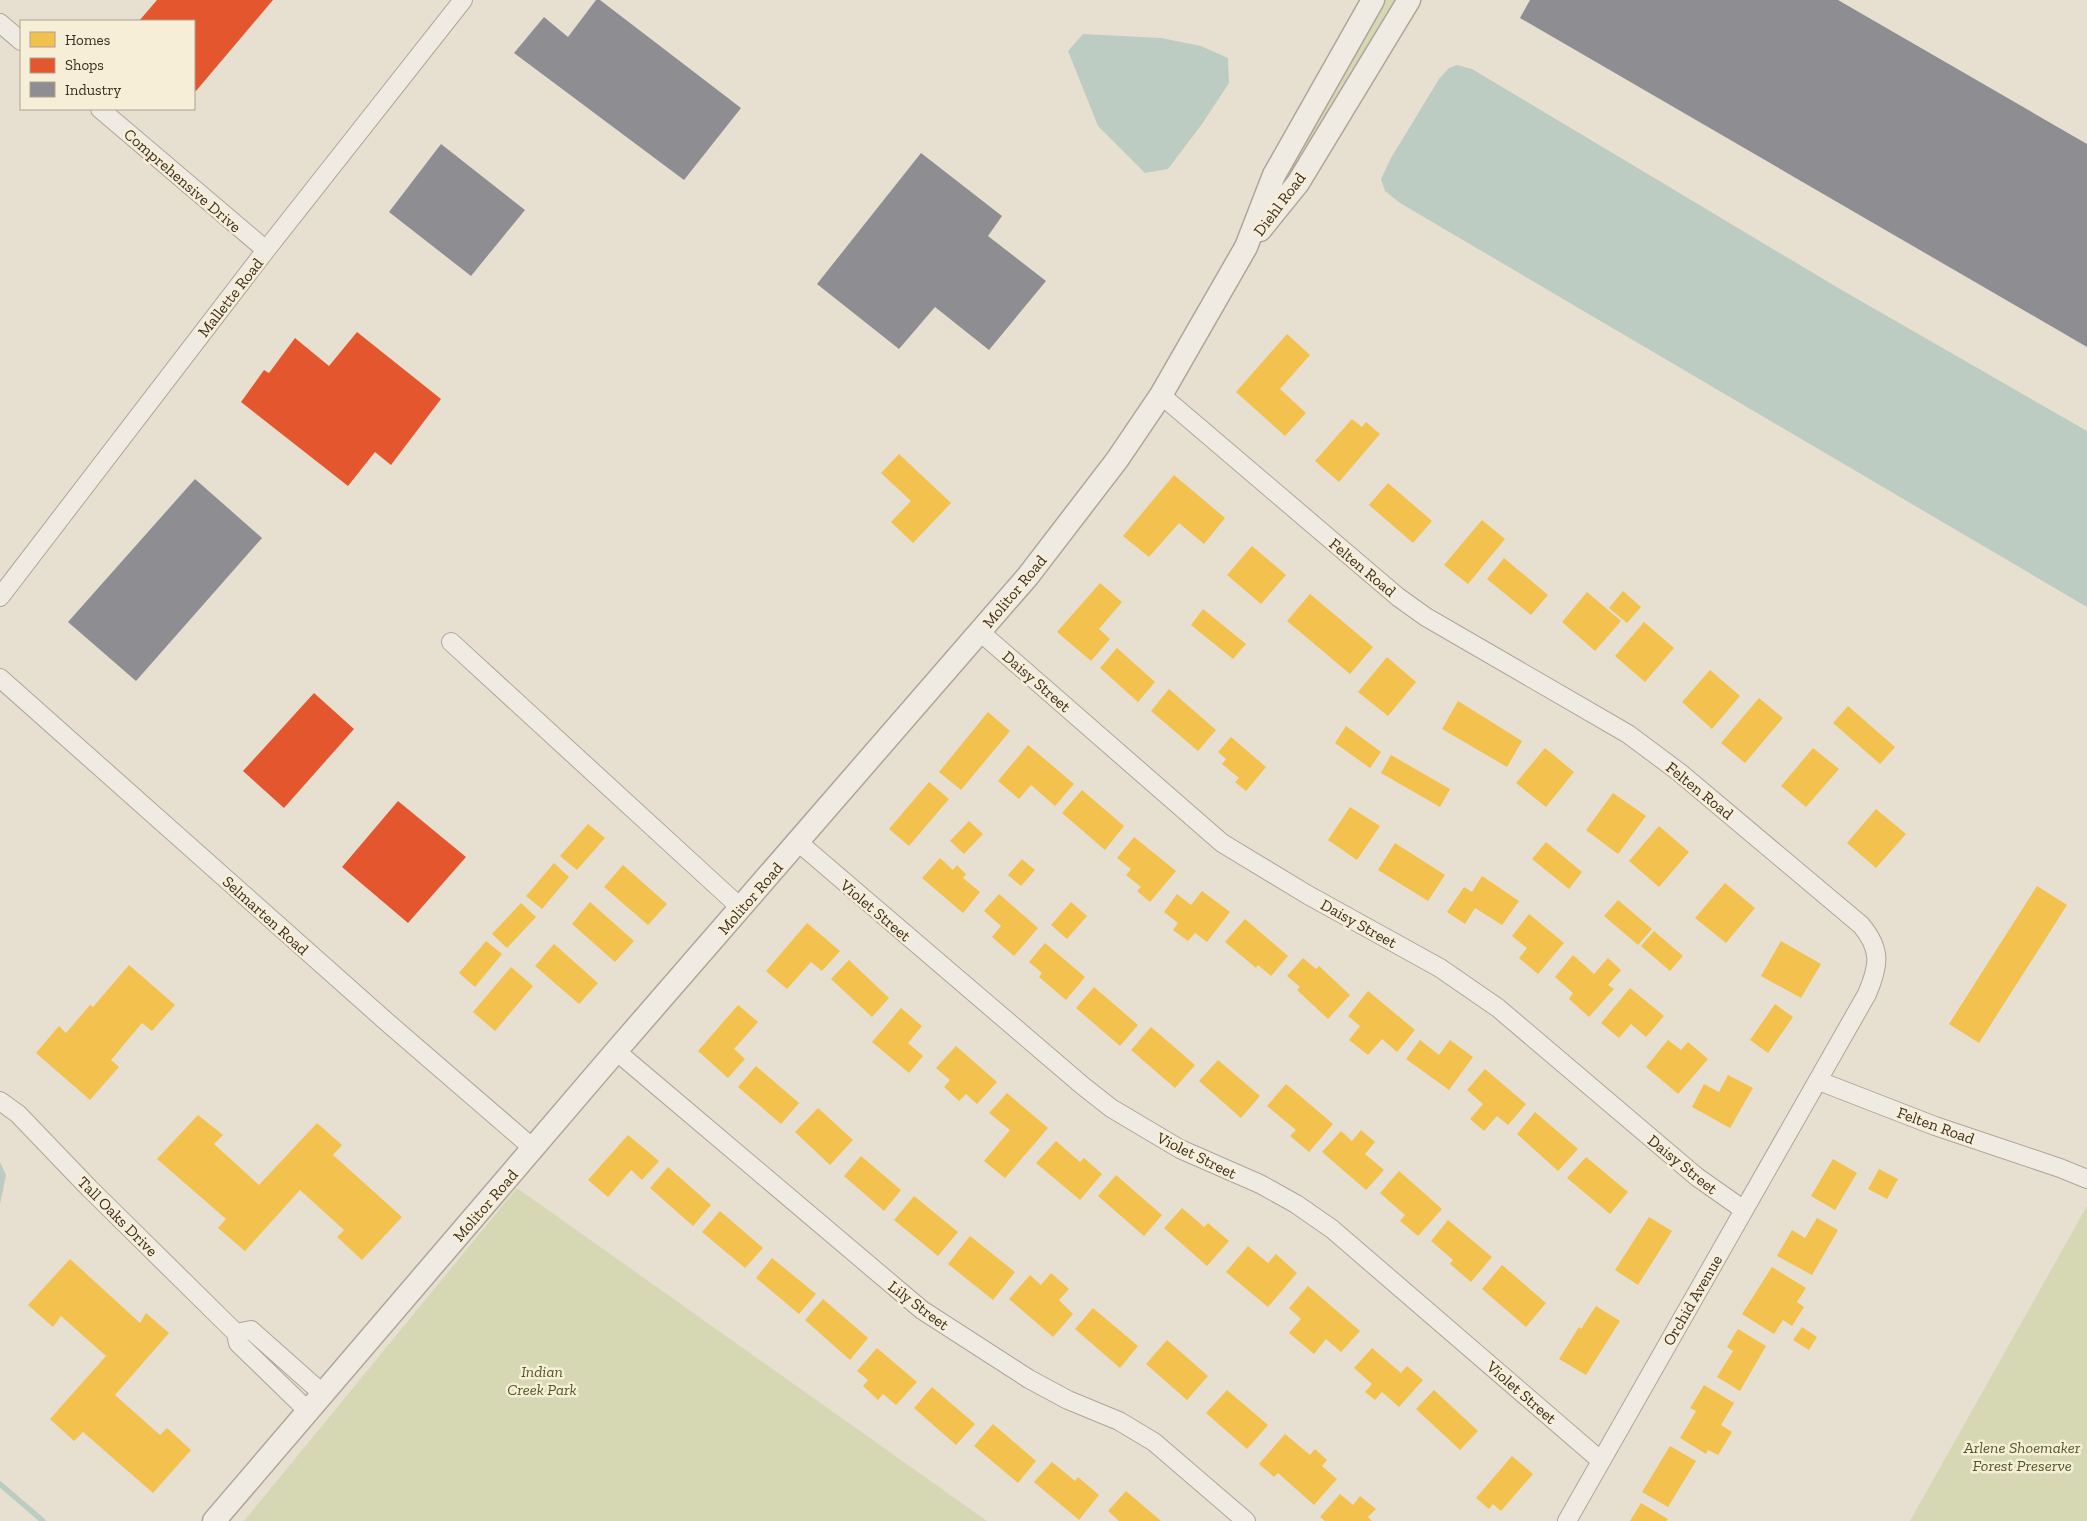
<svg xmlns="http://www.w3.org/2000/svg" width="2087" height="1521" font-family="'Zilla Slab',serif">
  <rect width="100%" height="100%" fill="#e7e0d1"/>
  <path fill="#d6d7b3" d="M1383,0H1398L1288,178L1287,175Z
    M517,1188L987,1521H244Z
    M2087,1206V1521H1910Z"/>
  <path fill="#bcccc2" d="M1083,34L1161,38L1201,46L1228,58L1229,83L1202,124L1168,169L1145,173L1098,126L1068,51Z
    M1457,65L1472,69L1840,289L2087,431V607L1400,203L1385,191L1381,179L1391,158L1439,79L1449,68Z
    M0,1162L6,1175L0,1204Z"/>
  <path fill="#f2c14e" d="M1287,334L1310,355L1280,389L1306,413L1285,436L1236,392Z
    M1352,419L1362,427L1366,422L1380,434L1339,482L1315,461Z
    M899,454L951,503L913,543L891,522L911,501L881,473Z
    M1174,475L1225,518L1204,544L1179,523L1149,557L1123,536Z
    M1388,483L1432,521L1413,543L1369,505Z
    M1482,520L1505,539L1468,584L1444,565Z
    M1252,546L1286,575L1261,604L1227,575Z
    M1504,558L1548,595L1531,615L1487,579Z
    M1100,583L1122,602L1099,629L1110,639L1091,661L1057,632Z
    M1623,591L1641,607L1627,623L1609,608Z
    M1587,592L1621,621L1595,651L1562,622Z
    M1310,594L1373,647L1350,674L1287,621Z
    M1203,609L1246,644L1233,659L1191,625Z
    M1644,622L1674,648L1645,682L1615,656Z
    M1117,648L1155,682L1138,702L1100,668Z
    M1387,657L1416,682L1388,716L1358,692Z
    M1710,670L1740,696L1712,729L1682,702Z
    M1169,689L1216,730L1198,751L1151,711Z
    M1759,698L1783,718L1745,763L1721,743Z
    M1458,701L1522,741L1507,767L1442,729Z
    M1848,706L1895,747L1880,764L1833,723Z
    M988,712L1010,731L961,790L939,772Z
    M1346,726L1381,752L1370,768L1335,743Z
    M1231,737L1266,767L1246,791L1235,782L1239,778L1222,764L1226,759L1218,752Z
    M1028,745L1074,784L1055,806L1031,785L1019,799L998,781Z
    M1545,748L1574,772L1546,807L1516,783Z
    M1813,748L1839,769L1806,807L1781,786Z
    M1391,755L1450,789L1440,807L1381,773Z
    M929,782L949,799L909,846L889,829Z
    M1082,790L1124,826L1105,850L1062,813Z
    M1613,793L1646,816L1618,854L1586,830Z
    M1350,807L1380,826L1357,860L1328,840Z
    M1876,809L1906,834L1876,868L1847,843Z
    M969,821L983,834L964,854L950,841Z
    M588,824L605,838L577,870L560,856Z
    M1659,826L1689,852L1659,887L1629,861Z
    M1134,837L1176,871L1150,902L1137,891L1141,887L1126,875L1131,869L1117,858Z
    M1546,842L1582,872L1569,889L1532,859Z
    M1395,843L1445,875L1428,901L1378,870Z
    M940,858L953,870L957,865L966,874L963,878L980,892L963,913L922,878Z
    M1022,859L1035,870L1021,886L1008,875Z
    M554,863L569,877L542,909L526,896Z
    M623,865L667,904L648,925L604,887Z
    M1482,876L1519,901L1502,925L1475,908L1465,924L1447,912L1464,887L1472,892Z
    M1725,883L1755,908L1726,943L1695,918Z
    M2037,886L2067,905L1979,1043L1949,1024Z
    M1202,891L1230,912L1207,942L1195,933L1188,941L1173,930L1178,923L1164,912L1177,894L1191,905Z
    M999,894L1038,928L1014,956L992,937L1001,926L984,911Z
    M1618,900L1652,929L1638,945L1604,916Z
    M590,902L634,941L615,962L572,924Z
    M1071,902L1087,916L1067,939L1051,925Z
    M521,903L536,917L507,948L492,934Z
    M1529,914L1564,943L1538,974L1519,958L1527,948L1512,936Z
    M1245,919L1288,956L1271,976L1258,965L1256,968L1225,942Z
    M807,923L840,951L822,971L811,962L787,989L766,971Z
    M1654,931L1683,956L1670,971L1641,946Z
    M486,941L502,954L475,987L459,973Z
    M1781,941L1821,964L1801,998L1761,976Z
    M1045,943L1085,977L1066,1000L1039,977L1042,973L1029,962Z
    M554,944L598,983L579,1004L535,966Z
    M1573,955L1594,974L1608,958L1621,970L1608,985L1614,989L1589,1017L1569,999L1573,993L1555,977Z
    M1303,958L1316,969L1319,966L1350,995L1328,1019L1297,990L1300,987L1287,976Z
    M849,960L889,998L872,1017L831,979Z
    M129,965L175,1005L152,1031L142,1023L111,1060L119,1067L90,1100L36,1053L59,1026L66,1033L90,1005L93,1007Z
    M511,967L533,986L495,1031L473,1012Z
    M1094,987L1138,1025L1120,1046L1076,1008Z
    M1630,988L1664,1016L1646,1037L1631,1024L1619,1038L1601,1023Z
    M1368,991L1415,1030L1397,1052L1382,1039L1368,1055L1349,1040L1360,1026L1348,1016Z
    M1775,1004L1793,1017L1768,1053L1750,1040Z
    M738,1005L758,1022L734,1049L745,1059L728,1078L698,1051Z
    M901,1008L922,1026L908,1043L923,1056L909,1073L872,1042Z
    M1151,1027L1195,1065L1175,1088L1131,1050Z
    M1420,1040L1439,1055L1450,1040L1473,1057L1449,1090L1406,1059Z
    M1668,1040L1681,1050L1688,1042L1708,1059L1678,1094L1646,1067Z
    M956,1046L997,1082L977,1104L966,1094L959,1101L944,1087L950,1080L936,1068Z
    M1218,1060L1260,1096L1241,1118L1199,1081Z
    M756,1066L799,1103L781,1124L738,1087Z
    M1485,1069L1526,1104L1508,1125L1497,1116L1484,1131L1470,1119L1483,1104L1467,1090Z
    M1728,1075L1753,1088L1730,1128L1692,1107L1704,1084L1719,1092Z
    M1286,1084L1333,1124L1309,1152L1290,1136L1296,1130L1267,1106Z
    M1007,1093L1048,1128L1005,1178L984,1161L1010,1130L989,1113Z
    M818,1108L853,1140L830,1165L795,1132Z
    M1535,1112L1578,1149L1558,1171L1517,1134Z
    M198,1115L223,1135L214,1144L259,1185L317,1123L342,1145L333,1155L402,1217L362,1260L337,1237L344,1230L300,1190L245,1251L218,1228L226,1219L157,1159Z
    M1361,1130L1375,1142L1365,1154L1384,1170L1366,1190L1322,1152L1341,1131L1352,1141Z
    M628,1135L659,1161L642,1180L631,1170L608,1197L588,1180Z
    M1056,1141L1080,1162L1084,1158L1102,1174L1080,1200L1036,1163Z
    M861,1156L901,1190L884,1211L844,1176Z
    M1586,1157L1628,1192L1610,1214L1567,1178Z
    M1833,1159L1857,1173L1835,1210L1811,1196Z
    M668,1167L711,1205L693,1226L650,1188Z
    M1879,1169L1898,1179L1887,1199L1868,1189Z
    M1399,1171L1442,1209L1418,1236L1400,1221L1405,1215L1380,1193Z
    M1116,1175L1162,1215L1144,1236L1098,1196Z
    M914,1196L958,1232L938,1256L894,1220Z
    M1182,1208L1204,1227L1208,1223L1229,1241L1207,1266L1164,1228Z
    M720,1211L763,1248L745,1268L702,1232Z
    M1649,1217L1672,1231L1638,1285L1615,1270Z
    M1817,1218L1838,1230L1812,1275L1777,1256L1792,1230L1805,1238Z
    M1448,1220L1492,1257L1471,1282L1450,1264L1453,1260L1431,1241Z
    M970,1236L1015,1272L993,1300L948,1264Z
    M1248,1246L1268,1263L1276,1254L1297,1273L1268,1307L1226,1272Z
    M772,1258L816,1294L799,1314L756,1278Z
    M70,1259L140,1323L146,1313L169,1333L115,1395L160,1435L167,1428L191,1450L153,1493L83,1432L74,1441L50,1419L106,1356L61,1316L53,1327L28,1305Z
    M1502,1265L1546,1303L1526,1327L1482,1289Z
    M1772,1267L1806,1288L1797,1302L1804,1307L1792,1326L1783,1320L1774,1334L1742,1314Z
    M1051,1273L1069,1289L1059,1300L1073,1314L1053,1337L1009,1299L1030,1275L1041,1285Z
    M1308,1286L1360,1331L1341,1352L1326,1339L1314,1354L1289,1333L1301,1319L1289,1308Z
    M823,1299L868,1338L850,1360L805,1320Z
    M1596,1306L1620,1321L1586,1375L1559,1359L1579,1327L1581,1329Z
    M1093,1308L1138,1346L1120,1368L1075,1329Z
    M1802,1327L1817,1337L1809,1350L1793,1340Z
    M1738,1329L1766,1346L1740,1391L1717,1377L1733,1351L1727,1347Z
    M1167,1340L1208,1376L1187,1400L1146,1364Z
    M877,1348L917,1382L896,1405L883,1394L878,1400L863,1386L868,1380L857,1371Z
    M1372,1348L1401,1373L1407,1366L1423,1380L1399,1407L1382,1392L1375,1400L1365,1392L1372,1384L1354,1368Z
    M1704,1385L1734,1403L1721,1425L1732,1432L1718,1455L1708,1450L1706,1454L1680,1438L1696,1411L1690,1408Z
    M932,1387L975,1424L956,1445L914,1408Z
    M1227,1390L1268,1425L1247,1449L1206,1413Z
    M1434,1390L1478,1431L1460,1450L1416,1409Z
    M993,1424L1036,1461L1018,1483L974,1446Z
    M1285,1434L1310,1455L1315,1449L1327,1460L1322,1466L1337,1479L1314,1505L1278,1473L1274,1477L1259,1464Z
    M1670,1446L1696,1461L1668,1507L1642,1492Z
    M1512,1456L1533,1474L1501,1511L1493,1504L1489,1509L1476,1498Z
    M1052,1462L1075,1481L1078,1477L1099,1495L1079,1520L1034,1482Z
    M1126,1491L1161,1521H1119L1108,1511Z
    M1340,1494L1353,1505L1360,1496L1376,1509L1368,1517L1372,1521H1325L1320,1517Z
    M1641,1503L1668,1519L1666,1521H1630Z"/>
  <path fill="#e4572e" d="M157,0H273L196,91L194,89V21H139Z
    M357,332L441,399L391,465L375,452L348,486L241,402L264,370L269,373L295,338L329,366Z
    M314,693L354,729L284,808L243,771Z
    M398,801L466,857L408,923L342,867Z"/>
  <path fill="#8d8d92" d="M596,0H600L741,108L684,180L514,53L544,17L568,37Z
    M1530,0H1838L2087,144V347L1520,18Z
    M441,144L525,210L471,276L389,212Z
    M921,153L1002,216L988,236L1046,281L989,350L935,307L899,349L817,284Z
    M195,479L262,538L136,681L68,622Z"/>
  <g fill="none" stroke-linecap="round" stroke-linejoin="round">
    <path stroke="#bcccc2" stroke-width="5.5" d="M0,1484L43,1521"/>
    <g stroke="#ada599" stroke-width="20">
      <path id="minor" d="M0,23L21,41
        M100,109L266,250
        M1161,395L1398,597L1426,617L1628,734L1679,772L1861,925C1882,950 1879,966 1867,994L1567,1521
        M0,597L266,250L463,0
        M979,631L1222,843L1308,895L1440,968L1498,1008L1697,1177L1744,1210
        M451,642L741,908
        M0,678L388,1023L534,1149
        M798,842L1083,1086L1111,1108L1180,1149L1260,1184L1296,1204L1332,1229L1600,1460
        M616,1051L922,1310L1029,1379L1068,1400L1119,1421L1154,1442L1246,1521
        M1819,1081L1935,1126L2060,1168L2087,1179
        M0,1101L18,1114L89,1188L236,1333L238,1343L308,1411
        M236,1333L251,1330L323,1394"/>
    </g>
    <g stroke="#ada599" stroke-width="25">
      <path id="tertiary" d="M1260,230L1298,183L1409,0
        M214,1521L616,1051L1028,576L1117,460L1161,395L1246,247L1274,175L1373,0"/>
    </g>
    <use href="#minor" stroke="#efebe3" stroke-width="18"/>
    <use href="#tertiary" stroke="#efebe3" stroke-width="22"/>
  </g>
  <g text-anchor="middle" stroke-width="5" stroke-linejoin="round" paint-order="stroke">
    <g font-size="16" fill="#3d2e20" stroke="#f7eed8">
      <text transform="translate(183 180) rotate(41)" y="6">Comprehensive Drive</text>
      <text transform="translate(1279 204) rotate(-53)" y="6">Diehl Road</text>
      <text transform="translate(230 297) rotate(-52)" y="6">Mallette Road</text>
      <text transform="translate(1363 567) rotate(40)" y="6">Felten Road</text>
      <text transform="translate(1014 591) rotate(-50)" y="6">Molitor Road</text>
      <text transform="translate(1037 681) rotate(41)" y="6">Daisy Street</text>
      <text transform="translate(1700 790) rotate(39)" y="6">Felten Road</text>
      <text transform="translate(750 898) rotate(-49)" y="6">Molitor Road</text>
      <text transform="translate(876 910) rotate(40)" y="6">Violet Street</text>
      <text transform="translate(266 915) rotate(42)" y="6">Selmarten Road</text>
      <text transform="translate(1359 923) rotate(29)" y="6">Daisy Street</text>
      <text transform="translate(1936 1125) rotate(20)" y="6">Felten Road</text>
      <text transform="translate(1197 1155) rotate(26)" y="6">Violet Street</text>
      <text transform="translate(1683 1164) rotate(39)" y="6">Daisy Street</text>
      <text transform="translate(485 1205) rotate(-49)" y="6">Molitor Road</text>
      <text transform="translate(118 1216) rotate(45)" y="6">Tall Oaks Drive</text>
      <text transform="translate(1692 1300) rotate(-60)" y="6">Orchid Avenue</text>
      <text transform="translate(919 1305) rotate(37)" y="6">Lily Street</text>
      <text transform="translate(1522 1392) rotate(41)" y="6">Violet Street</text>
    </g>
    <g font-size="16" font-style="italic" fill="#4d5a26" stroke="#f7eed8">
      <text x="542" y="1377">Indian<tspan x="542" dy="18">Creek Park</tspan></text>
      <text x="2022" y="1453">Arlene Shoemaker<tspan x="2022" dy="18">Forest Preserve</tspan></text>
    </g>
  </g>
  <rect x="20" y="20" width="175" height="90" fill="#f7eed8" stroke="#ada18e"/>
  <rect x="30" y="32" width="25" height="15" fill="#f2c14e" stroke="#ada18e"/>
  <text x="65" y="45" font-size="15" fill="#3d2e20">Homes</text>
  <rect x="30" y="58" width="25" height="15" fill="#e4572e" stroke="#ada18e"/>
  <text x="65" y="70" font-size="15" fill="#3d2e20">Shops</text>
  <rect x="30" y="82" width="25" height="15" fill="#8d8d92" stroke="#ada18e"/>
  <text x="65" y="95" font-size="15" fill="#3d2e20">Industry</text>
</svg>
